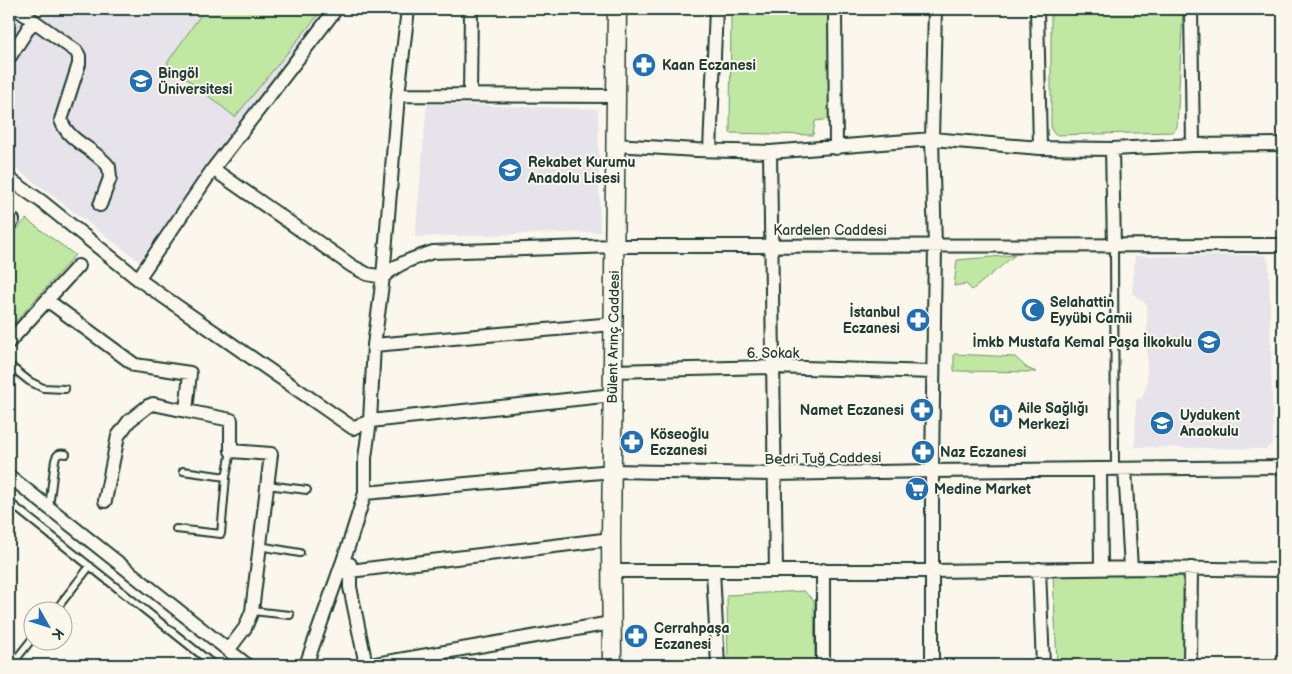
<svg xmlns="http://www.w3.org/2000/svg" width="1292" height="674" font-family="'Balsamiq Sans',sans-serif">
  <rect width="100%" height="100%" fill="#fbf7ec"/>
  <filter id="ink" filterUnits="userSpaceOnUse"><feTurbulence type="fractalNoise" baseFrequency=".02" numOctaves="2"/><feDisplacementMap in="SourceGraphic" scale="10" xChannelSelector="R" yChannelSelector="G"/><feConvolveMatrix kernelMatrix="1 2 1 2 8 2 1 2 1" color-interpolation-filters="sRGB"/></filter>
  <g filter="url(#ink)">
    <path fill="#e7e3ea" d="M9,9H327L139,261L9,163Z
      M427,104L598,109L600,232L415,237Z
      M1265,255L1269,263L1273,443L1266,449L1135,447L1136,399L1142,398L1147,384V305L1132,293L1135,256Z"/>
    <path fill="#c0e8a3" stroke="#70926c" d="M205,9H323L235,117L167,63Z
      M731,9H831L832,119L815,121L813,135L730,133Z
      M1051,9H1183L1177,127L1173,132L1055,135L1051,129Z
      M26,219L75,255L9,329V239Z
      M1015,255L972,290L966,284L954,286L957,260Z
      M954,354L1015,357L1027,368L1036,372L954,371Z
      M1053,575L1183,576L1184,665H1057Z
      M804,591L814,601L815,665H728L727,595Z"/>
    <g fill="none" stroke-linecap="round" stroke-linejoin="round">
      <g stroke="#1f3d34" stroke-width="10">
        <path id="lane" d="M1114,246L1115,469
          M9,365L29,381L43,388L65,389
          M183,471L226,477
          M267,485L307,490
          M9,502L214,665
          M49,507L55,460C57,453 60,453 66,454
          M176,529L221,534L226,477L231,451
          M259,546L300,553
          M252,611L290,615
          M54,612L90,566
          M9,659L17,658L32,639"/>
      </g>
      <g stroke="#1f3d34" stroke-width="16">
        <path id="street" d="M17,9L76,51L79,56V64L61,120C68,142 96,149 109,167L110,178L100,205
          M835,9L836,148
          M1037,9L1040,148
          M1191,9L1193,145
          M9,58L33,21
          M398,95L616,96
          M470,95L471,9
          M615,145L696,150L770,152L932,139L1040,148L1112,149L1193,145L1283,144
          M1112,149L1114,246
          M710,150L716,9
          M770,152L776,570
          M213,169L352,266L367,274L383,277C398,263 414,258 433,252L615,246L1283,245
          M9,179L41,201L138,279L353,428L370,421L613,395
          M9,225L13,220
          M138,279L213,169L336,9
          M47,300L135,365L190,373L186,411L231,420V451L271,454L252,611L245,628L229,649
          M9,342L78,266
          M374,345L613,324
          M613,371L772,367L933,372
          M1100,469L1101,568
          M1125,469L1131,568
          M9,476L247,665
          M365,493L613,471L774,474L932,471L1283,467
          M105,501L118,436L129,421L148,406L153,404L186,411
          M350,564V587L366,665
          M1039,569L1043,665
          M611,571H932L1150,568L1283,570
          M713,571L718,665
          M339,574L350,571L611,539
          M306,665L349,544L365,493V458L370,421L374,345L383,277L398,95L408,9
          M370,665L611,623
          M823,665V570
          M932,665V471L935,246L932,139L935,9
          M1190,665L1191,568"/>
      </g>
      <g stroke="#1f3d34" stroke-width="21">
        <path id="secondary" d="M612,665L611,539L617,9"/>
      </g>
      <use href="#lane" stroke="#fbf7ec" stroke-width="6"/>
      <use href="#street" stroke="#fbf7ec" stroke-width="12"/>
      <use href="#secondary" stroke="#fbf7ec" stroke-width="18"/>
    </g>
  </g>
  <defs>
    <g id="pharmacy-disc" transform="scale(1.25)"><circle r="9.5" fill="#1f6fb2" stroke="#fbf7ec"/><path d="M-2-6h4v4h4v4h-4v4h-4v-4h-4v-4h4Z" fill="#fff"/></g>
    <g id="university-disc" transform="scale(1.25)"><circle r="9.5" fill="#1f6fb2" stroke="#fbf7ec"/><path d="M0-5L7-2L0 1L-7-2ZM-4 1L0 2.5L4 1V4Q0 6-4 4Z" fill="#fff"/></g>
    <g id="school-disc" transform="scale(1.25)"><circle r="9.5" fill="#1f6fb2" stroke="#fbf7ec"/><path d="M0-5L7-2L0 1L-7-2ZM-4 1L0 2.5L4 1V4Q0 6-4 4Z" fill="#fff"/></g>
    <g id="mosque-disc" transform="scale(1.25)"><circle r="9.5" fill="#1f6fb2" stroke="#fbf7ec"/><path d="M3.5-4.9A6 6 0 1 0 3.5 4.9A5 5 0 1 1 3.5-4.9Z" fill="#fff"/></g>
    <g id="hospital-disc" transform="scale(1.25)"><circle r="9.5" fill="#1f6fb2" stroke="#fbf7ec"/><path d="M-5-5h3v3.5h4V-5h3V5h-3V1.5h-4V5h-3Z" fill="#fff"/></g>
    <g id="supermarket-disc" transform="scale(1.25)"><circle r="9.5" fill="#1f6fb2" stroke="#fbf7ec"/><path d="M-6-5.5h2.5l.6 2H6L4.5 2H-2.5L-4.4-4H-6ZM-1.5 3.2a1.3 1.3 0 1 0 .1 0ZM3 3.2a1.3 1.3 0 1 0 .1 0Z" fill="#fff"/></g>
  </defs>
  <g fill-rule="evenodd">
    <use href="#pharmacy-disc" x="644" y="65"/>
    <use href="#university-disc" x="141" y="81"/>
    <use href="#school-disc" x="510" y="170"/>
    <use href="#mosque-disc" x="1033" y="310"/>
    <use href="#pharmacy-disc" x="918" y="320"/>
    <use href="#school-disc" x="1209" y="342"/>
    <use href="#pharmacy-disc" x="922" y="410"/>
    <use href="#hospital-disc" x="1001" y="416"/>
    <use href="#school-disc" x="1162" y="423"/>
    <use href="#pharmacy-disc" x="632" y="442"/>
    <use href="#pharmacy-disc" x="923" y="452"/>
    <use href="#supermarket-disc" x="917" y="489"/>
    <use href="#pharmacy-disc" x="636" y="636"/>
  </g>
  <g text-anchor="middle" stroke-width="4" stroke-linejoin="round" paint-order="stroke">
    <g font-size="14" font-weight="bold" fill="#1f3d34" stroke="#fbf7ec" text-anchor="start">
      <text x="662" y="70">Kaan Eczanesi</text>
      <text x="158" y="78">Bingöl<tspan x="158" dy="16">Üniversitesi</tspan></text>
      <text x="528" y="167">Rekabet Kurumu<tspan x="528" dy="16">Anadolu Lisesi</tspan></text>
      <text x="1050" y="307">Selahattin<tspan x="1050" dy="16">Eyyübi Camii</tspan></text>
      <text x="900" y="317" text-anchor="end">İstanbul<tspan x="900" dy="16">Eczanesi</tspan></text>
      <text x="1192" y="347" text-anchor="end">İmkb Mustafa Kemal Paşa İlkokulu</text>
      <text x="1018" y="413">Aile Sağlığı<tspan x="1018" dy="16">Merkezi</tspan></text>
      <text x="904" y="415" text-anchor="end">Namet Eczanesi</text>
      <text x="1180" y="420">Uydukent<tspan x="1180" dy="16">Anaokulu</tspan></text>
      <text x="650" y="439">Köseoğlu<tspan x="650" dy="16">Eczanesi</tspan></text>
      <text x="940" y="457">Naz Eczanesi</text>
      <text x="934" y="494">Medine Market</text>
      <text x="654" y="633">Cerrahpaşa<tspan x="654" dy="16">Eczanesi</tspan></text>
    </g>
    <g font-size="14" fill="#1f3d34" stroke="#fbf7ec">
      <text x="830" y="235">Kardelen Caddesi</text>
      <text transform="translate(613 337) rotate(-89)" y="5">Bülent Arınç Caddesi</text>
      <text x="773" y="358">6. Sokak</text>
      <text transform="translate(823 458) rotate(-1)" y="5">Bedri Tuğ Caddesi</text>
    </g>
  </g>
  <rect width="1292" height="674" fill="none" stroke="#fbf7ec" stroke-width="30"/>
  <rect x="15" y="15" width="1262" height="644" fill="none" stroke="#1f3d34" stroke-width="2" filter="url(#ink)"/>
  <g transform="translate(48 626) rotate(129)"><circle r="24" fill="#fbf7ec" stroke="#a3ada2"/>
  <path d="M0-4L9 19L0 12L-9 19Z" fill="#1f6fb2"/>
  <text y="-8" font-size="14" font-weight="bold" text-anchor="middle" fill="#1f3d34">K</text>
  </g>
</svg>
